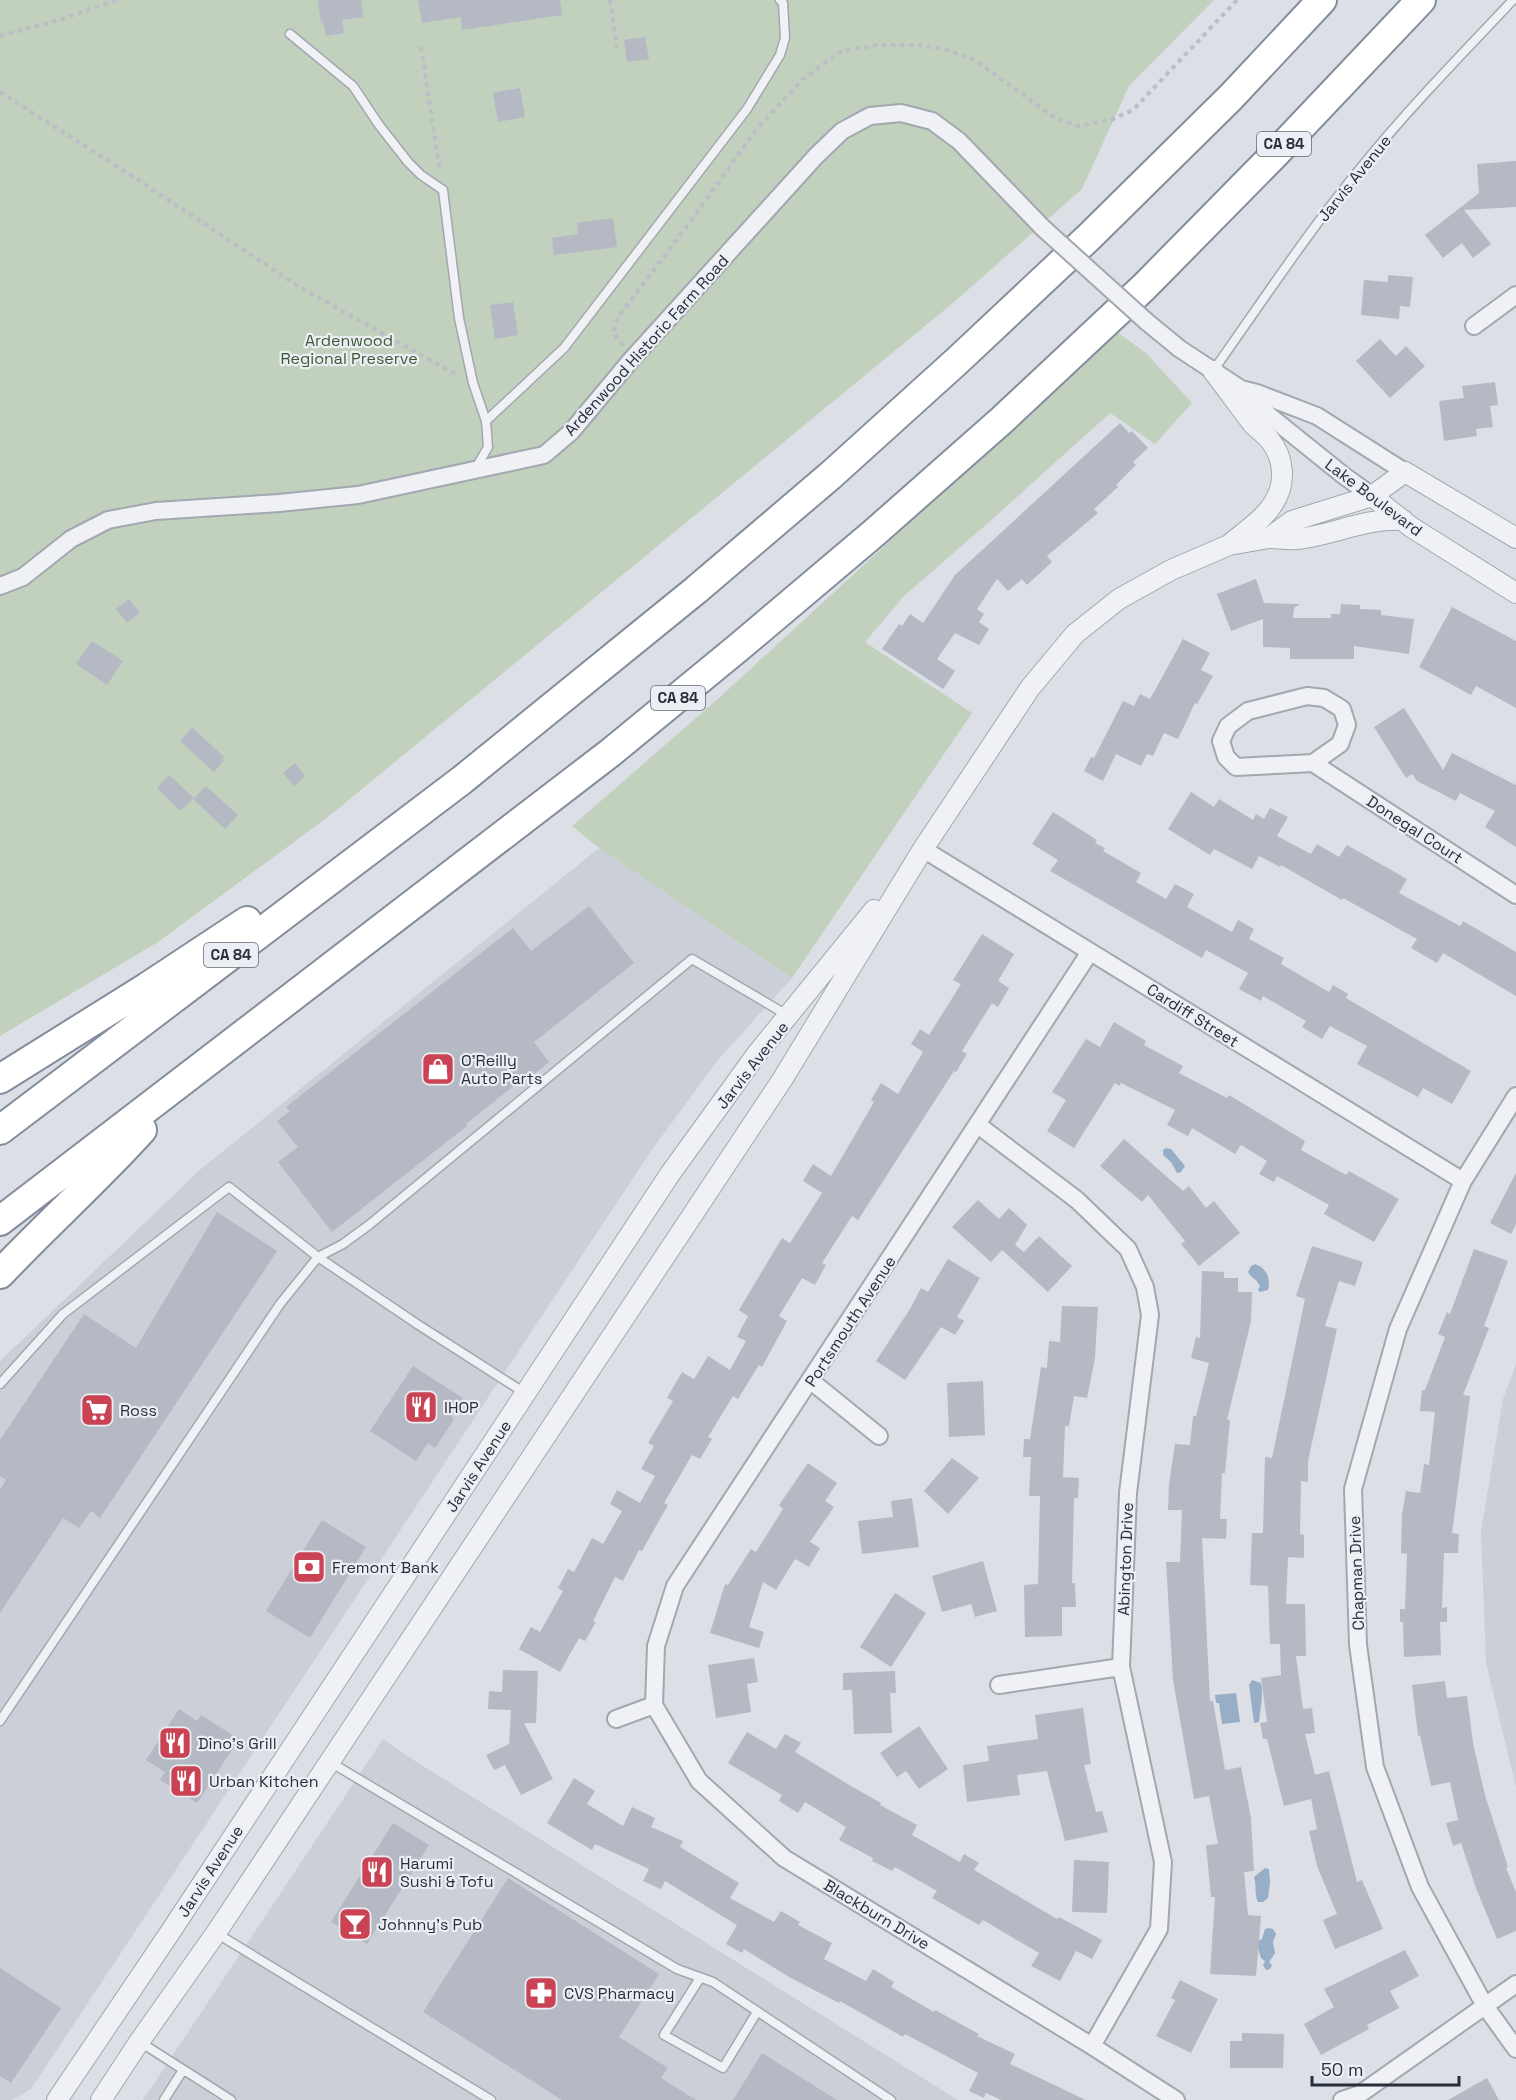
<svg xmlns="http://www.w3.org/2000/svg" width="1516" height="2100" font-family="'Space Grotesk',sans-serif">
  <rect width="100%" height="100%" fill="#dce0e6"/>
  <path fill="#cacfd8" d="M599,848L792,978L718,1060L651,1151L31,2089L12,2100H0V1361L201,1169Z
    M1516,1364V1787L1486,1663L1481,1531L1503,1399Z
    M383,1739L415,1761L958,2100H143Z"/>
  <path fill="#c2d0be" d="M0,0H1214L1129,86L1082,189L953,303L328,817L158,942L0,1036Z
    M1117,332L1146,353L1192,403L1155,444L1110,413L988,523L904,596L865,642L972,713L792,978L599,848L572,826L720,697Z"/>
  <path fill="#98adc6" d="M1166,1148L1171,1149L1185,1166L1181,1172L1177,1173L1171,1162L1163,1155V1150Z
    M1255,1264C1267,1268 1271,1279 1268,1290L1260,1292L1258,1290L1260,1286C1257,1279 1251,1278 1248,1272L1251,1266Z
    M1252,1680L1261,1683C1264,1697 1260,1708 1259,1722L1254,1723L1249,1685Z
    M1236,1693L1240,1722L1222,1724L1219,1703H1216L1215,1695Z
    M1265,1868L1269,1869L1270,1883L1268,1898L1263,1902H1258C1254,1894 1257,1886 1254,1877Z
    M1269,1928L1273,1929L1276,1934L1273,1942L1275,1953L1269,1962L1272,1965L1270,1969L1266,1970L1263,1965L1265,1961L1261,1958L1256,1942L1262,1939L1265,1929Z"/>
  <path fill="#b4b9c3" d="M318,0H361L363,17L342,20L344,33L326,36L323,22L321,23Z
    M418,0H560L562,15L462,30L461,17L422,23Z
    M645,37L649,59L627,62L624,40Z
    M520,88L525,117L498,122L493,93Z
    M1516,161V207L1464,210L1491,244L1473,258L1462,243L1443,258L1425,235L1479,193L1477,164Z
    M613,218L617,247L554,255L552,238L578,234L577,223Z
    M1388,275L1413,277L1410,307L1400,306L1399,319L1361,315L1364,280L1388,282Z
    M513,302L518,335L495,339L490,305Z
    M1380,339L1396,356L1406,346L1425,366L1390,398L1356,361Z
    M1495,382L1498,405L1490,406L1493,427L1476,429L1477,436L1444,441L1439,401L1464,398L1462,386Z
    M1120,423L1129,433L1132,431L1148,448L1133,462L1136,465L1116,485L1118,487L1094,509L1098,513L1047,556L1052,562L1027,585L1022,579L1008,591L997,579L977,609L984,614L979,622L989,629L979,645L955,633L937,659L955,671L943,689L882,649L899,624L902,626L910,614L923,623L955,575Z
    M1256,579L1264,603L1300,604L1294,608L1293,618H1331V614H1340L1341,604L1360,605V609L1381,610V615L1414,619L1409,654L1354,646V659H1290V648L1263,647V619L1231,631L1217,594Z
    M129,599L140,613L127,623L116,609Z
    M1452,607L1516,641V708L1476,686L1471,695L1419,667Z
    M1183,639L1210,653L1201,670L1213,676L1197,704L1195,703L1178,739L1164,733L1153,756L1147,754L1141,766L1116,754L1103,781L1084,771L1091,757L1094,758L1123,701L1134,706L1140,694L1150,699Z
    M92,641L123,661L107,685L76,664Z
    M1404,708L1443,770L1452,753L1516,785V847L1485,827L1495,811L1460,793L1456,801L1417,781L1412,774L1406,778L1374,727Z
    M192,727L224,757L222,759L224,760L214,772L180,741Z
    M295,763L305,776L294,786L283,773Z
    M169,775L194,798L180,811L157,788Z
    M206,786L238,815L225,829L193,799Z
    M1191,792L1214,807L1219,799L1253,820L1256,814L1264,819L1270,808L1288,817L1277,836L1311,854L1317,844L1339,857L1347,845L1407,879L1399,893L1460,926L1463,921L1516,952V996L1443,953L1437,963L1411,948L1417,939L1343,898L1342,900L1281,865L1280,867L1259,856L1252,869L1214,849L1210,855L1168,829Z
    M1053,812L1097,840L1095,843L1105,848L1103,851L1141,873L1136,882L1166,899L1175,884L1194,894L1187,907L1232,932L1238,920L1254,929L1249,939L1284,958L1281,964L1329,992L1333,985L1348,994L1346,998L1471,1071L1452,1104L1423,1088L1418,1097L1357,1064L1367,1046L1330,1026L1322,1039L1302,1027L1306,1021L1263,996L1261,1001L1239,989L1248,973L1206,950L1202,958L1050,871L1058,860L1032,844Z
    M589,906L634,963L534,1042L549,1062L529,1078L527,1075L466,1124L467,1126L332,1232L278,1162L298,1147L277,1121L290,1111L286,1107L513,928L531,951Z
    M982,934L1014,954L998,981L1009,988L998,1007L992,1003L962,1051L967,1054L956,1072L954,1071L858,1220L852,1216L822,1263L826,1265L815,1285L802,1278L779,1316L787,1321L762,1367L759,1365L738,1399L733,1396L708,1437L712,1439L700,1459L692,1455L664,1503L668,1505L642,1551L639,1550L623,1581L615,1577L593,1621L596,1622L585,1641L579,1638L560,1672L519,1649L531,1627L540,1632L563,1591L558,1588L568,1569L574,1572L592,1538L603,1544L622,1511L610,1504L617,1490L640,1503L655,1476L641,1469L654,1446L648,1443L673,1401L667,1398L682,1372L694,1379L708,1356L730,1370L746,1341L737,1337L748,1316L739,1310L782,1238L790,1243L822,1193L803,1181L813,1164L831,1176L874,1102L871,1100L881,1083L898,1094L923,1052L911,1044L920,1029L929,1035L961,984L953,980Z
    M1114,1022L1146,1041L1144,1045L1183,1066L1179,1073L1227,1098L1229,1095L1305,1141L1301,1150L1346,1175L1349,1171L1399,1199L1374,1242L1324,1214L1329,1205L1277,1176L1274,1182L1259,1174L1267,1161L1241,1145L1235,1154L1192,1128L1188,1136L1167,1125L1175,1110L1121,1083L1119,1086L1115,1083L1074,1148L1047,1131L1066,1100L1052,1092L1086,1039L1100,1047Z
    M1124,1139L1183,1191L1189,1186L1206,1208L1214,1201L1240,1233L1199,1266L1181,1244L1185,1241L1148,1195L1142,1202L1100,1166Z
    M1516,1173V1224L1511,1234L1490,1223Z
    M978,1200L999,1219L1009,1208L1027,1225L1015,1245L1024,1252L1039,1236L1072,1266L1048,1292L1002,1250L991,1262L952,1227Z
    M217,1212L277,1251L100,1518L91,1511L79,1528L63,1518L0,1613V1490L6,1480L0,1476V1440L84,1314L136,1348Z
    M1312,1246L1363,1262L1355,1286L1339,1281L1325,1326L1337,1329L1308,1461V1482L1301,1481L1300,1534L1304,1535V1558L1288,1557L1286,1604H1305L1306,1656H1296L1303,1709L1312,1708L1315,1733L1305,1734L1315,1775L1329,1771L1357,1882L1362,1880L1383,1929L1335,1949L1323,1920L1337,1914L1317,1866L1309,1831L1317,1829L1311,1799L1284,1806L1267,1739H1263L1260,1723L1267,1722L1261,1678L1281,1675L1280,1644H1270L1268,1586L1250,1585L1252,1533H1263L1265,1457L1272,1458L1305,1299L1296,1296Z
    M1474,1249L1508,1261L1484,1326L1489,1328L1463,1395L1470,1396L1452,1533L1459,1534L1458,1553H1444L1442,1608L1447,1607V1622H1440L1441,1655L1404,1657L1403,1622H1400V1609H1405L1407,1554L1401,1553L1402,1515L1406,1491L1420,1493L1424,1464L1429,1465L1435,1412L1420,1411L1422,1390H1425L1445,1337L1438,1334L1447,1312L1450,1314Z
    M948,1259L980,1278L957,1317L964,1321L955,1335L941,1327L905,1380L876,1361L910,1309L921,1288L928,1292Z
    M1202,1271L1224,1272V1278H1238V1292H1252L1251,1321L1227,1420H1230L1225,1473H1222L1220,1519H1227L1226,1539L1202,1538L1210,1701H1213L1225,1770L1241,1767L1251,1818L1254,1871L1244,1872L1248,1915L1261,1916L1256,1976L1210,1974L1215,1897H1211L1206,1845L1218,1844L1209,1796L1194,1799L1173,1680L1166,1562H1180L1182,1510H1168L1169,1484L1175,1444L1190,1445L1193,1416H1196L1209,1363L1191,1358L1196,1337L1200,1338Z
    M1062,1306L1098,1307L1095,1358L1087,1398L1074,1396L1069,1426H1065L1063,1477L1079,1478L1078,1498H1074L1072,1583H1075L1076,1607H1062V1636L1025,1637L1024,1585L1038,1584L1040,1496H1029L1031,1457H1023L1024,1439H1030L1041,1367L1047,1368L1049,1341L1060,1342Z
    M413,1366L463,1398L451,1416L454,1419L435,1448L428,1443L416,1461L370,1431Z
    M983,1381L985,1435L949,1437L947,1383Z
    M952,1458L979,1478L948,1514L924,1491Z
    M808,1463L837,1483L825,1501L834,1507L810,1542L820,1548L809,1567L795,1559L776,1590L763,1582L749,1627L764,1632L759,1648L710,1633L725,1584L728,1585L751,1549L756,1552L783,1509L779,1505Z
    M912,1498L919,1547L862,1554L858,1521L893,1517L891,1501Z
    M322,1520L366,1547L310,1638L266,1611Z
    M983,1561L997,1611L975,1617L971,1604L942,1612L932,1576Z
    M895,1593L926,1613L891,1667L860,1647Z
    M754,1658L758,1682L747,1684L751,1712L716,1718L708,1665Z
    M503,1670L538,1671L536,1723H524L553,1779L521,1795L505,1765L494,1770L486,1755L509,1744L511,1710L488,1709L489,1691L502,1692Z
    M895,1671L896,1693H890L892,1733L854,1734L852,1690H843V1673Z
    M1445,1681L1447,1698L1467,1696L1473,1743L1485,1795L1508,1867L1506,1868L1516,1892V1931L1497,1939L1476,1888L1461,1843L1453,1846L1446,1823L1458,1820L1450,1782L1431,1786L1420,1735L1418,1736L1412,1685Z
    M1083,1708L1091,1764L1084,1765L1096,1812L1102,1811L1108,1832L1065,1841L1047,1771L1017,1775L1020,1795L967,1802L963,1765L989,1761L987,1746L1038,1739L1035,1715Z
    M179,1709L197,1721L201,1715L239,1739L197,1803L160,1780L165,1772L146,1760Z
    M919,1726L948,1769L919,1789L906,1771L897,1777L880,1753Z
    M747,1732L776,1749L785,1734L801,1743L795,1752L851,1786L881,1803L880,1805L917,1825L912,1835L960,1862L964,1854L979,1863L974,1870L1057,1919L1059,1917L1102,1940L1092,1959L1076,1951L1060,1981L1031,1966L1039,1953L983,1920L979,1925L932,1898L937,1891L895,1867L892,1871L872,1861L873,1858L839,1840L846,1827L805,1802L798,1813L779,1801L782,1795L728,1763Z
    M574,1778L595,1791L587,1804L623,1826L632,1807L655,1818L651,1827L683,1841L680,1847L739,1883L730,1898L774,1922L781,1911L800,1922L798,1925L832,1943L824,1959L866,1981L873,1969L894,1982L891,1987L934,2012L935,2010L979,2034L977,2036L1015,2054L1010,2064L1086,2100H1001L986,2093L984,2098L969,2091L978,2073L905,2034L903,2037L840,2001L839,2003L789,1977L744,1949L742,1953L726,1944L737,1925L665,1881L661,1889L643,1881L649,1869L595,1844L592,1850L547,1823Z
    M393,1823L429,1845L367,1944L331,1922Z
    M1074,1860L1109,1862L1107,1913L1072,1912Z
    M508,1878L659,1974L619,2037L668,2068L661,2078L696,2100H562L423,2012Z
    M1405,1950L1419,1976L1390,1991L1399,2008L1367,2025L1369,2029L1321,2055L1304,2024L1334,2007L1324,1989Z
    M0,1968L61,2008L11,2083L0,2076Z
    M1180,1980L1218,1999L1191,2053L1156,2036L1175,2000L1171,1998Z
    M1242,2033L1284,2034L1283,2068H1230V2041H1242Z
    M762,2053L837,2100H733Z
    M1487,2078L1499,2100H1448Z"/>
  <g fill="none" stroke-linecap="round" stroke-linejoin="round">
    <g stroke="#a2a7b0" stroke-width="11">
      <path id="service" d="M290,34L353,86L379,125L408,162L421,175L443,190L459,318L473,383L486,421
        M1213,371C1262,302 1309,230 1363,165C1410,107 1462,54 1513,0
        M476,468L488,447L486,421L564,348L747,109L780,55L785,38L783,3L780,0
        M0,1384L63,1314L229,1187L318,1257L417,1324L525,1393
        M0,1721L280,1304L318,1257L343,1244L369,1225L692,959L787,1015
        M330,1762L677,1969L713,1982L891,2100
        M216,1933L491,2100
        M700,1978L664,2035L723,2068L757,2012
        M140,2042L231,2100
        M164,2100L183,2070"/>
    </g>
    <g stroke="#a2a7b0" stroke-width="20">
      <path id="minor" d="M1147,322L1180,349L1241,389L1256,405L1343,475L1372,496
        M1474,326L1516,295
        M1241,389L1257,393L1317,416L1405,472
        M0,586L23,577L71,539L108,520L156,511L279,503L358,495L544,455L571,432L631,360L816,156L842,131L870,116L901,113L932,121L959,141L1043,228
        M1313,763L1340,744L1347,725L1342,709L1324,698L1307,696L1248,711L1228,726L1221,741L1226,757L1236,767L1313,763L1516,895
        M923,849L1463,1181
        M1516,1096L1463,1181L1398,1329L1353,1489L1358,1645L1375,1767L1420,1887L1485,2006L1516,2049
        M978,1125L1077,1200L1128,1249L1145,1287L1150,1315L1128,1493L1121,1667L1163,1862L1159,1929L1092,2046
        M811,1381L879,1436
        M999,1685L1121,1667
        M654,1705L656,1646L675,1586L1090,952
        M654,1705L699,1781L784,1858L1092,2046L1176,2100
        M616,1719L654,1705
        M1342,2100L1360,2094L1516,1984"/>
    </g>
    <g stroke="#a2a7b0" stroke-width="22">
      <path id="tertiary" d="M1213,371C1226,388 1239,406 1252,423C1257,429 1264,433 1269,439C1284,457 1287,483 1273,504C1263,520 1244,532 1229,545
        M1372,496L1411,527L1516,593
        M1269,538C1278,538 1288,540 1297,539C1334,535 1363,518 1403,520
        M57,2100L171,1931L670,1174L756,1055L874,910
        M101,2100L139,2042L216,1933L782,1080L923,849L1030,688L1075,634L1119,599L1171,570L1229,545L1269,538L1292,521L1372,496L1405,472L1516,538"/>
    </g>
    <g stroke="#848d9c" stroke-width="32">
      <path id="motorway" d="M0,1079L147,987L247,921
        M0,1130L462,780L696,590L831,475L957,361L1089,237L1231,97L1322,0
        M0,1221L610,753L739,647L874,533L1002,420L1144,287L1275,154L1421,0
        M0,1274C46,1225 97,1180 142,1130"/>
    </g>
    <path stroke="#bbbec5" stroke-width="4" stroke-dasharray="4.5 4.5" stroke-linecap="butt" d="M610,0L617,48
      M0,36L62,19L117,0
      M421,47L440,171
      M0,92L143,183L301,288L459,376
      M623,346L613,332L619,316L696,214L755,131L803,79L840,52L876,45H920L947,50L975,60L1055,118L1079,126L1111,120L1133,110L1237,0"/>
    <use href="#service" stroke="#eff1f5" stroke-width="8"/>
    <use href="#minor" stroke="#eff1f5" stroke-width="16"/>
    <use href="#tertiary" stroke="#eff1f5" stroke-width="20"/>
    <use href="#motorway" stroke="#fff" stroke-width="28"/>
    <g stroke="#a2a7b0" stroke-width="20" stroke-linecap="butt">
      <path id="minor-bridge" d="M1043,228L1147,322"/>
    </g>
    <use href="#minor-bridge" stroke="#eff1f5" stroke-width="16"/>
  </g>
  <defs>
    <g id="shop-square" transform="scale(1.725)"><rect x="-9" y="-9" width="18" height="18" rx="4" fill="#c94354" stroke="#ebeff4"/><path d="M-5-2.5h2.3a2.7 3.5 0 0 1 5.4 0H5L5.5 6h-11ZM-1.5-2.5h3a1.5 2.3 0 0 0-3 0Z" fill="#fff"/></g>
    <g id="restaurant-square" transform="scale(1.725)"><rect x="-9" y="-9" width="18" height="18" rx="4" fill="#c94354" stroke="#ebeff4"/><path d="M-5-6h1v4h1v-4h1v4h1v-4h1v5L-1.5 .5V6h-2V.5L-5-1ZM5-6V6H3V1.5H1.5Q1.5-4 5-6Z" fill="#fff"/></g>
    <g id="supermarket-square" transform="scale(1.725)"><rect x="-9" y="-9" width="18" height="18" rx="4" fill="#c94354" stroke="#ebeff4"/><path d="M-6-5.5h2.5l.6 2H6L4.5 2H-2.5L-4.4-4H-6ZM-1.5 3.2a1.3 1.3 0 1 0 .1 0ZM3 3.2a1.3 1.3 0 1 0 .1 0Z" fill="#fff"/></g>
    <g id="bank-square" transform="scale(1.725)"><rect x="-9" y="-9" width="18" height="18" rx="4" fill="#c94354" stroke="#ebeff4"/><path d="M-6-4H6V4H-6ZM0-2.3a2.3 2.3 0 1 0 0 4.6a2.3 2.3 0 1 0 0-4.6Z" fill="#fff"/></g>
    <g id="bar-square" transform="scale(1.725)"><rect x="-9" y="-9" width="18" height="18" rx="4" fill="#c94354" stroke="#ebeff4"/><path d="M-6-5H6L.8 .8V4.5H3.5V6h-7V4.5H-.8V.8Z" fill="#fff"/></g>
    <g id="pharmacy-square" transform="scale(1.725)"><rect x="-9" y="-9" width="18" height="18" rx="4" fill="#c94354" stroke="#ebeff4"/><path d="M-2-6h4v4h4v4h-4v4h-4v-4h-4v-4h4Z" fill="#fff"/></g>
  </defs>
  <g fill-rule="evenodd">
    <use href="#shop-square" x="438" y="1069"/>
    <use href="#restaurant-square" x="421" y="1407"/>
    <use href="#supermarket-square" x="97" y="1410"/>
    <use href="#bank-square" x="309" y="1567"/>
    <use href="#restaurant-square" x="175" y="1743"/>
    <use href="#restaurant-square" x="186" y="1781"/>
    <use href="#restaurant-square" x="377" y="1872"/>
    <use href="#bar-square" x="355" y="1924"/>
    <use href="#pharmacy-square" x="541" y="1993"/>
  </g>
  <g text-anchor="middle" stroke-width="4.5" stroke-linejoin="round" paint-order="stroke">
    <g fill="#ebeff4" stroke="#626873" stroke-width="1.5">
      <rect x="1257" y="132" width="54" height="24" rx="4.5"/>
      <rect x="651" y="686" width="54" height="24" rx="4.5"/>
      <rect x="204" y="943" width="54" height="24" rx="4.5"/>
    </g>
    <g font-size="15" font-weight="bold" fill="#272e3c">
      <text x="1284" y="149">CA 84</text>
      <text x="678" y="703">CA 84</text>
      <text x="231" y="960">CA 84</text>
    </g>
    <g font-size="16" fill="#272e3c" stroke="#ebeff4">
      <text transform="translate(1354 178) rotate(-51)" y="6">Jarvis Avenue</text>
      <text transform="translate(646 345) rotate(-48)" y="6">Ardenwood Historic Farm Road</text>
      <text transform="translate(1374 497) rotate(37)" y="6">Lake Boulevard</text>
      <text transform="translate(1415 829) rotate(33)" y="6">Donegal Court</text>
      <text transform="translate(1193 1015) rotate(32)" y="6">Cardiff Street</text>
      <text transform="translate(752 1065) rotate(-52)" y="6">Jarvis Avenue</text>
      <text transform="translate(850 1321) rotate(-57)" y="6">Portsmouth Avenue</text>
      <text transform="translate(478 1466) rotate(-57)" y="6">Jarvis Avenue</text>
      <text transform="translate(1125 1559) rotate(-88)" y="6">Abington Drive</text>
      <text transform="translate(1356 1573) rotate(-92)" y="6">Chapman Drive</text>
      <text transform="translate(210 1871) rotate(-57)" y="6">Jarvis Avenue</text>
      <text transform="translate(877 1914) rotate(31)" y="6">Blackburn Drive</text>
    </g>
    <g font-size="16" fill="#3a5734" stroke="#ebeff4">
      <text x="349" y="346">Ardenwood<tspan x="349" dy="18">Regional Preserve</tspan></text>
    </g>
    <g font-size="16" fill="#272e3c" stroke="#ebeff4" text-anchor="start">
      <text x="461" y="1066">O'Reilly<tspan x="461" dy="18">Auto Parts</tspan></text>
      <text x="444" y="1413">IHOP</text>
      <text x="120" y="1416">Ross</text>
      <text x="332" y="1573">Fremont Bank</text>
      <text x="198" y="1749">Dino's Grill</text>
      <text x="209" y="1787">Urban Kitchen</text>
      <text x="400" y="1869">Harumi<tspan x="400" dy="18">Sushi &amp; Tofu</tspan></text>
      <text x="378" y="1930">Johnny's Pub</text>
      <text x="564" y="1999">CVS Pharmacy</text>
    </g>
  </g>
  <path d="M1312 2076v9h147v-9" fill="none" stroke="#272e3c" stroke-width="3"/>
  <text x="1321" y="2076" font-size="18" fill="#272e3c" stroke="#ebeff4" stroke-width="4.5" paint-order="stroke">50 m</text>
</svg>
